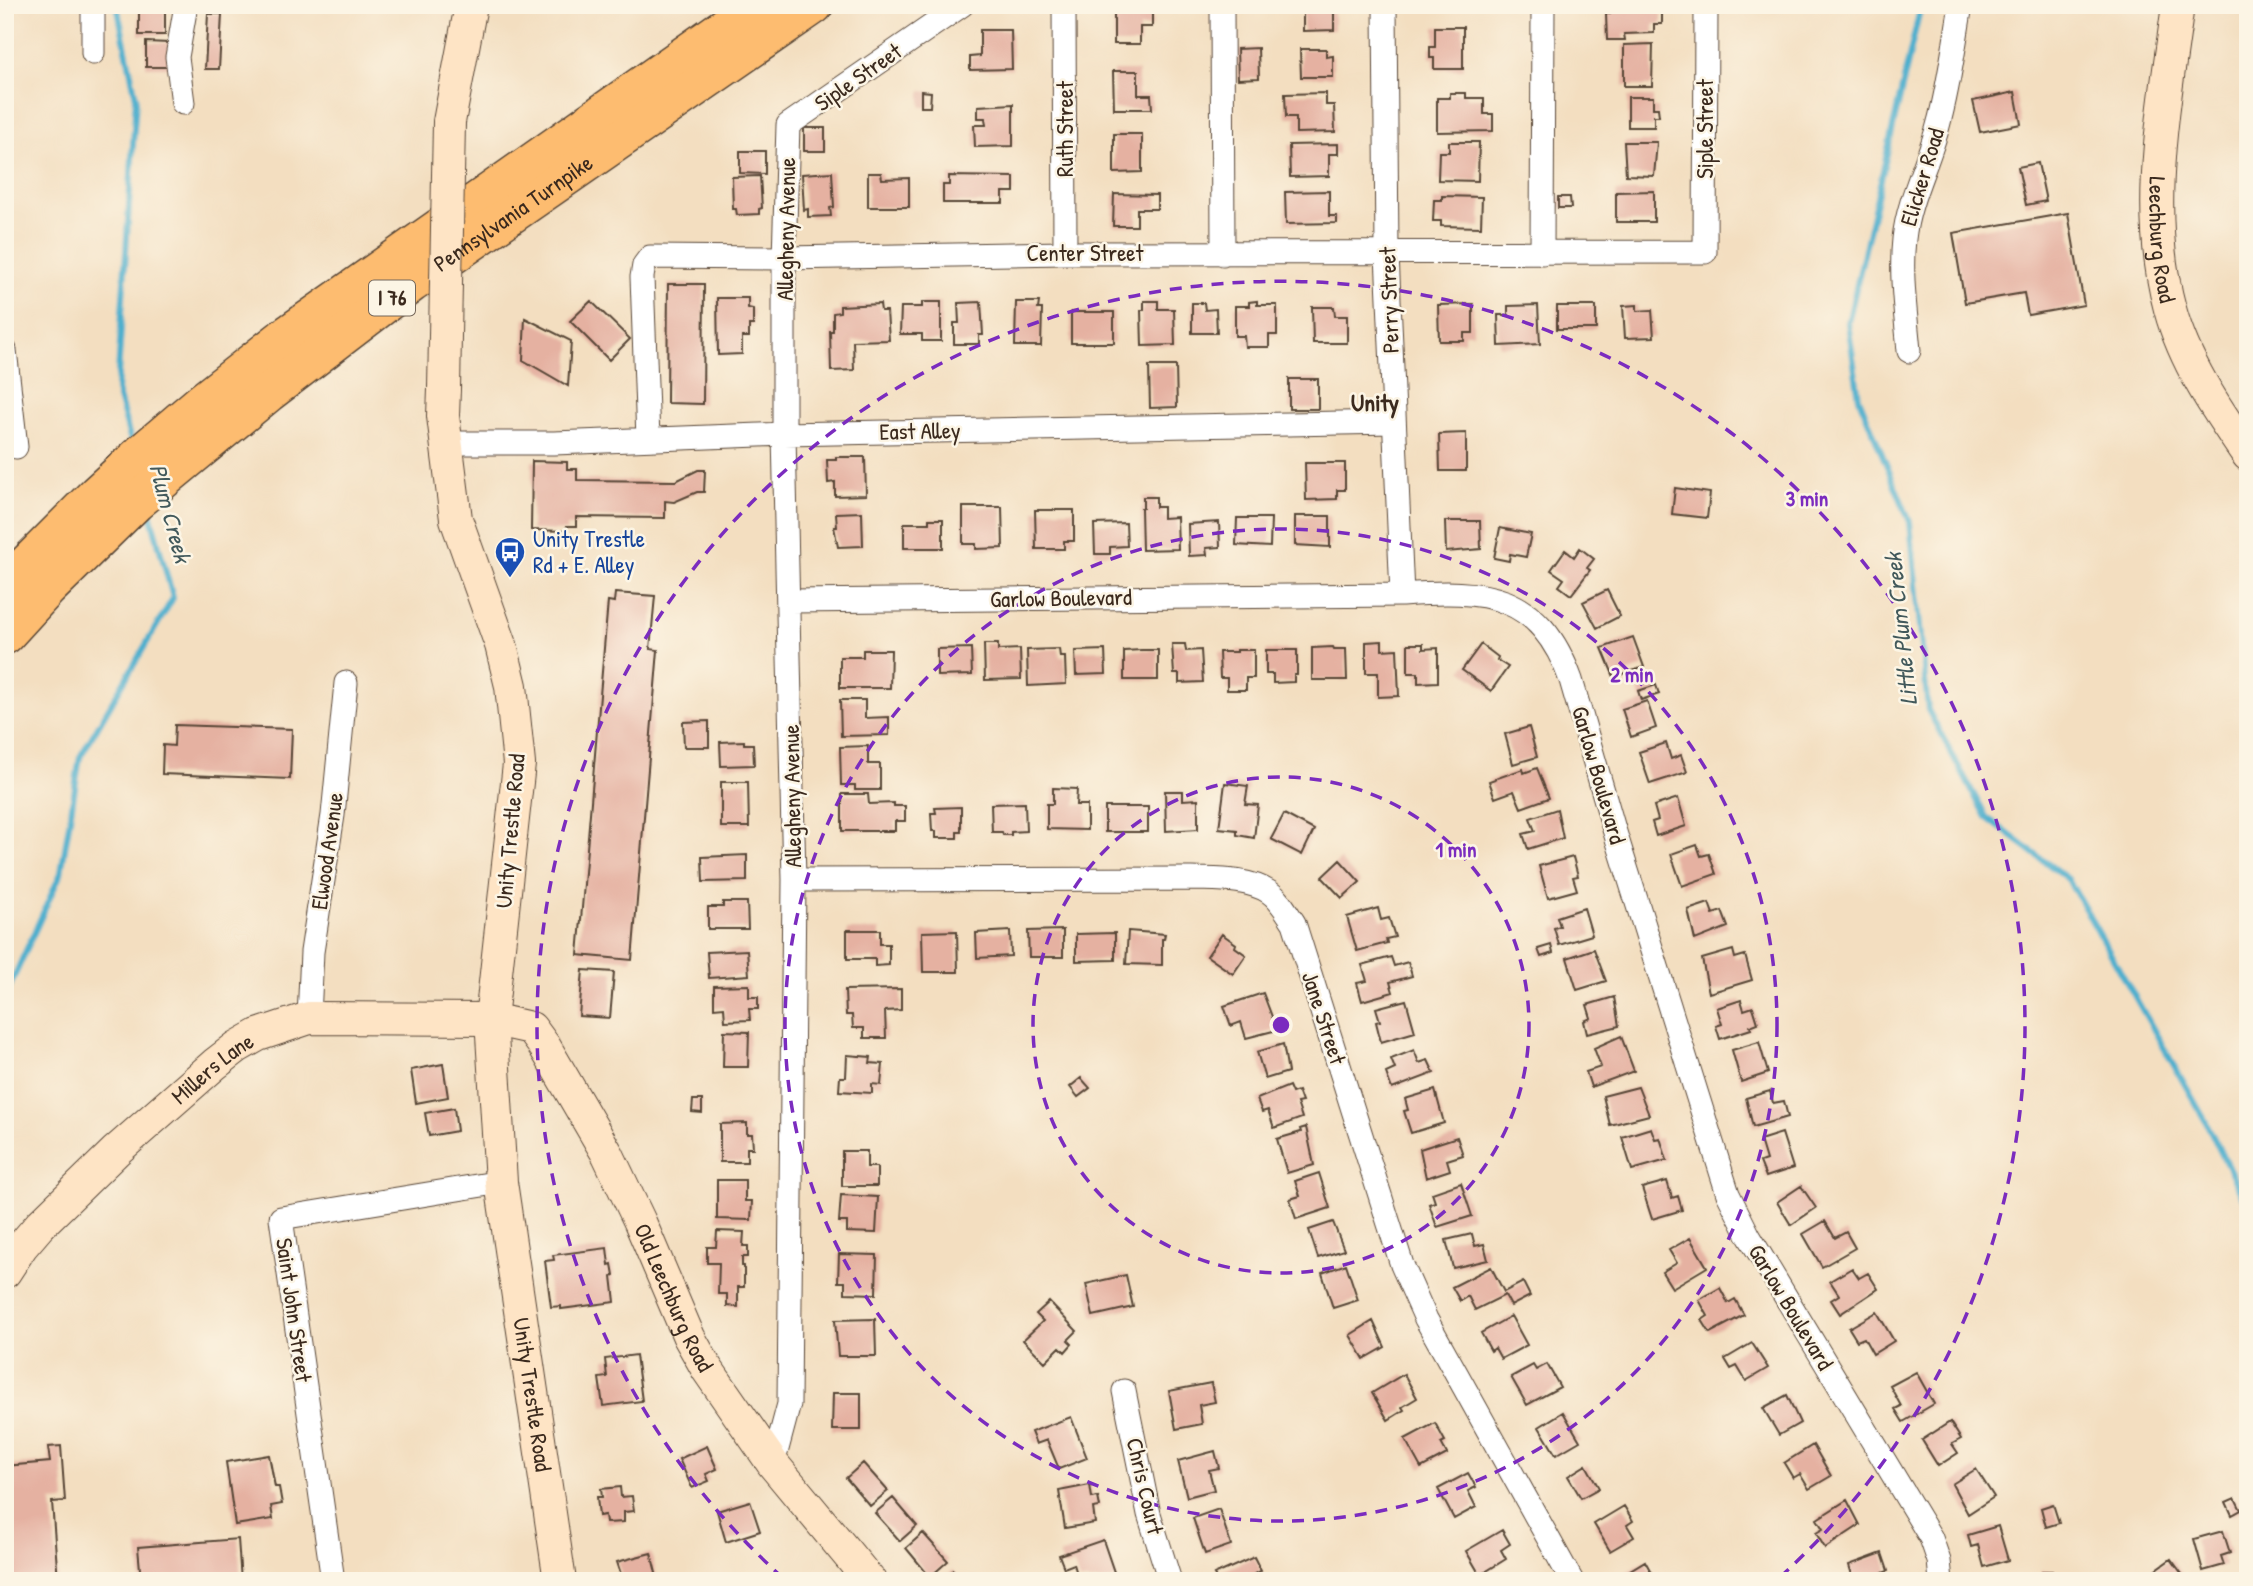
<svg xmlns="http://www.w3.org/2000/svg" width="2253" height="1586" font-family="'Patrick Hand',sans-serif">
  <rect width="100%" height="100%" fill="#fcf5e5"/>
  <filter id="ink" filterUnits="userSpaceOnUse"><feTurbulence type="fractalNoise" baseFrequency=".0143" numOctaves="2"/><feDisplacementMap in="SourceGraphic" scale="14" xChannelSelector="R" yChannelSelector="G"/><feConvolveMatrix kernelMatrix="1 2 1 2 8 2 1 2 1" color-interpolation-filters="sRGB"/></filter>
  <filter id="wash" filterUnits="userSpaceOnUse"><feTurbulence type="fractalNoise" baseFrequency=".00686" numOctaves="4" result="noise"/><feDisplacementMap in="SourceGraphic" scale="28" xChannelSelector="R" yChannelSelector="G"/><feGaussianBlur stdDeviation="1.57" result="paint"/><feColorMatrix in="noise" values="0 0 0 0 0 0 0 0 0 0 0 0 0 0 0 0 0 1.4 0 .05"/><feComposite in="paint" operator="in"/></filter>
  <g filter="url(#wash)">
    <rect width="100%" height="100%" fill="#f3dec0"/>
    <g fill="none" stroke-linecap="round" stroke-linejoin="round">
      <path stroke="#4eafcd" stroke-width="6" d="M117,5L136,98L117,390L132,445
        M1921,5L1848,323L1859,398L1910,522L1928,710L1986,817L2068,879L2205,1120L2248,1208
        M5,997L61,873L80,757L173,598L149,509"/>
    </g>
    <g id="blocks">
      <path fill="#e5b1a1" d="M139,5H165V35H139Z
        M1303,5H1334V30L1303,31Z
        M1610,5H1656V8H1662V24H1654V33L1624,34L1625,40H1607L1606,14H1610Z
        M1114,11H1152V27H1140V44H1114Z
        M208,14H222L219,69H205Z
        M1435,27H1463V69H1434V58H1430V47H1435Z
        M980,30H1011L1012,69L970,70V57L980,56Z
        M146,42L169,43V67H146Z
        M1653,44L1652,86H1624V45Z
        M1258,48L1259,78L1238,79L1237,49Z
        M1300,49H1326V57L1333,56V77H1301Z
        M1113,71H1138V95H1151L1152,109H1114Z
        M921,91L931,92L930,107H921Z
        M2015,92L2021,124L1980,132L1973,101Z
        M1326,93V105H1334L1335,132L1296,133V117H1286L1285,94Z
        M1450,93H1466V98H1484V114H1493V131L1437,132V98H1450Z
        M1628,97H1653V108H1658L1659,116H1654V127H1628Z
        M1013,104V146L975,147L974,125H986L985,118H978V106Z
        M804,128H825V151H804Z
        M1114,134H1142V172L1114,173Z
        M1449,142H1479L1478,181L1438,180L1439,152H1449Z
        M1624,142H1657L1654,176L1626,175Z
        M1338,144V154H1329V176L1290,177L1289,145Z
        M740,151H765V174L740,173Z
        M2038,163L2046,201L2026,205L2018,167Z
        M832,172L834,207L830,208L831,216L808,217V209L804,210L802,174Z
        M868,173H881L882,179L909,178V207H868Z
        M760,176L762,208L759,209V214L737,215L736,209H733L732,177Z
        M949,176L1014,177V192H1003V203H943V185H949Z
        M1329,191V216H1337V223L1286,224L1285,192Z
        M1654,191V222H1616V192Z
        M1114,194L1157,195V209H1137V226H1113Z
        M1442,196L1482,197L1481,227L1441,226V221H1433L1434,200H1442Z
        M1558,197H1570L1571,208H1558Z
        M2068,213L2084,305L2028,315L2024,293L1965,303L1953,233Z
        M668,284H704L703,404L667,403Z
        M717,298H748V308L753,309V325H749V337H742V354L718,355Z
        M591,301L630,339L609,360L570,321Z
        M1144,301H1158V309H1174L1175,345L1142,346L1141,310H1144Z
        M1257,301V305H1277V335H1269V347H1245L1244,336H1235V306H1249V302Z
        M922,302H941V341H922V334H900L901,307H922Z
        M981,302L983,335H979V344H954V323H959L958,303Z
        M1016,302H1039L1038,309H1042L1041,346H1015Z
        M1192,303H1204L1205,310L1216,309L1217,333H1192Z
        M880,304L881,311H887L889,340L853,341L854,370L831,371L830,331H833V313L840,312V306Z
        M1473,304V333H1464V341H1439L1438,305Z
        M1538,305L1540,344L1499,346L1498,315H1508V306Z
        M1637,305V311L1652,310L1654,337L1625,338L1623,306Z
        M1557,306H1596V329H1557Z
        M1312,307H1334L1335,316H1347V343H1313Z
        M1071,312H1114V343H1071Z
        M525,318L571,341L568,386L523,360Z
        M1149,366H1176L1177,407L1150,408Z
        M1289,379H1318V409H1289Z
        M1466,433V471H1440L1439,434Z
        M836,457H865L866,495L835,496V482L828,483L827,460H836Z
        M532,461L567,462V469H577V480L676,481L698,470H705L704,492H697L674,502L665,501V518L576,517V526H567L566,531L531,530Z
        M1305,463H1345V490H1337V499L1306,500Z
        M1675,488L1710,493L1707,518L1672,514Z
        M1143,497H1156V507H1163V518L1177,517L1178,549L1142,550L1141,508H1143Z
        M963,507H1002L1003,548L976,549V544H963Z
        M1035,510H1074V541H1064V549H1036Z
        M862,512L863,546L838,547L834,527H837L836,513Z
        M1295,516H1330V547L1295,545Z
        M1237,518H1271L1270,547L1236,545Z
        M929,519H943V548H904V523H929Z
        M1445,521H1480L1481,549L1446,552Z
        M1219,522L1220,547L1206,548L1207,555L1189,556L1188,524Z
        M1126,523L1127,546L1110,547V554H1095L1094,524Z
        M1500,528L1531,534L1526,557L1510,554L1509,561L1494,558Z
        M1580,548L1594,559L1587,568L1590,570L1571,595L1559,586L1564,579L1551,570L1565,550L1574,557Z
        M1607,590L1620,616L1597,628L1583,602Z
        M615,593L655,596L650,649L658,650L632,960L578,955L608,601L614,602Z
        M1633,637L1644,667L1614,677L1602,648Z
        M1382,641V650L1397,649L1399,696L1378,697V673H1366V642Z
        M984,644H998V650L1020,649L1021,679L985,680Z
        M1172,644H1185L1186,651L1201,650L1203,682L1179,683V674H1174Z
        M1408,644H1423V649L1438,648V682L1418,683V673H1408Z
        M1481,644L1498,657L1497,660L1508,667L1491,691L1462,670Z
        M1333,647L1334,649H1346L1347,680H1312V648Z
        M971,648L972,675L937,676V649Z
        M1059,649L1060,657H1065L1066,684L1028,686L1027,650Z
        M863,650H891L890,688H840V657H863Z
        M1105,650L1106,674L1076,675L1075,651Z
        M1142,650H1158V680H1124V651Z
        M1237,650H1254V678H1246V690H1227V678H1220L1219,652H1237Z
        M1266,650H1297V675H1294V682L1273,683V674H1266Z
        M1656,685L1659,694L1641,700L1638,691Z
        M840,700H865V718L889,717V735L841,736Z
        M1647,701L1656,728L1631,737L1622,709Z
        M709,721V747H684L683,722Z
        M175,725L292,729L290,779L162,774L163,745L174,746Z
        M1529,727L1537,757L1513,764L1505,734Z
        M744,741V744H753L754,765L721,766L720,742Z
        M1666,743L1671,759L1681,755L1687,772L1650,784L1639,752Z
        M868,746V764H880V790H855V785H841L840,747Z
        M1537,768L1549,798L1521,808L1514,791L1495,798L1489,781L1523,769L1524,773Z
        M721,782H748L749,827H721Z
        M1225,783L1248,786L1245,804L1258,805L1254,838L1237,835V830L1219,828Z
        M1053,788L1077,789L1076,805H1087V830L1047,829V804H1053Z
        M1165,791H1183V800L1198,799V829L1166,831Z
        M842,794H868L869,804L894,803V806H905V821H895V831H842Z
        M1678,798L1686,826L1656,836L1652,822L1658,820L1654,806Z
        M1025,803L1026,831L1011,832V835H1003L1002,832H992L991,804Z
        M961,807V832H957V838H936V831H932L931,813H936L935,808Z
        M1105,807H1148V832H1105Z
        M1557,809L1563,838L1528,849L1523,834L1535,831L1530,818Z
        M1284,814L1314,830L1302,855L1271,839Z
        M1697,845L1701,856L1709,854L1716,874L1682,886L1671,854Z
        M747,855V881L703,882L702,857Z
        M1573,857L1578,876L1573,877L1577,890L1548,898L1539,866Z
        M1340,860L1360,882L1342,898L1322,877Z
        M723,902H747L748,929H708V907H723Z
        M1709,903L1713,914L1722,911L1728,927L1695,940L1688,910Z
        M1378,908L1381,920L1389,918L1395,937L1386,939L1387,943L1357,951L1347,917Z
        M1584,908L1592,935L1559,945L1554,928L1560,926L1557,917Z
        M847,930H880V944H889V965L875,966V959H847Z
        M1063,930V957H1029L1028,931Z
        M957,931L958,972H923L922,932Z
        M1010,931L1011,956L977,958L976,933Z
        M1128,931L1165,934L1164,939H1162V965L1126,964Z
        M1115,933V960L1076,961V934Z
        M1222,934L1236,944L1235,947L1246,955L1233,974L1207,956Z
        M1551,945L1553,953L1541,957L1538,949Z
        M1594,949L1606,981L1577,990L1567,958Z
        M747,950L749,975L709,978L707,952Z
        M1733,950L1735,958L1745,955L1752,980L1709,993L1702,959Z
        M1391,957L1394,966L1408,962L1412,976L1390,982L1393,992L1362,1001L1357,983L1367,981L1362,965Z
        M583,970L614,972L610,1018L579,1016Z
        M749,985V997H758V1009H749L750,1020L725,1021L724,1007L714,1008V986Z
        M901,989V1010L885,1011L886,1038H864V1028H853L852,1015H846L845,990Z
        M1263,993L1277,1030L1246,1038L1241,1022L1231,1026L1224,1006Z
        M1614,997L1619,1026L1587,1034L1584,1021L1591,1018L1587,1005Z
        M1406,1000L1415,1032L1381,1042L1376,1022L1380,1021L1376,1008Z
        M1741,1000L1744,1010L1753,1007L1758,1023L1750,1026L1751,1029L1720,1039L1716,1026L1722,1024L1717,1008Z
        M724,1031L749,1032L748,1067H723Z
        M1621,1036L1634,1071L1591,1087L1586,1072L1601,1067L1594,1048Z
        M1759,1042L1768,1073L1741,1082L1732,1050Z
        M1283,1044L1288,1072L1265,1079L1257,1052Z
        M1414,1050L1419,1063L1428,1060L1434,1073L1392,1089L1386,1073L1395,1069L1391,1059Z
        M847,1055L871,1057L870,1063L883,1064L881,1085L872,1084V1093L839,1091L840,1077H846Z
        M443,1064L448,1097L416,1103L411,1070Z
        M1081,1078L1090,1088L1078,1097L1070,1087Z
        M1289,1086L1292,1093L1298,1091L1302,1102L1297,1103L1302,1118L1274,1128L1268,1110L1262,1112L1257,1099Z
        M1638,1087L1649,1115L1610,1125L1603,1096Z
        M1435,1090L1444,1123L1411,1133L1404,1111L1408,1110L1405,1099Z
        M1770,1091L1773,1103L1784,1101L1788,1117L1753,1127L1746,1098Z
        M693,1100H702V1113L692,1112Z
        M454,1108L457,1131L429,1136L425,1113Z
        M747,1123V1134H752L753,1148H747V1162H720V1124Z
        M1306,1127L1314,1165L1287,1173L1277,1139L1301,1132L1300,1129Z
        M1651,1128L1655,1139L1660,1138L1667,1160L1632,1170L1622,1137Z
        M1782,1133L1793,1168L1766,1177L1760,1162L1766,1160L1760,1140Z
        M1457,1137L1463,1155L1447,1160L1450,1170L1426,1178L1420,1149Z
        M842,1151H867V1167H877V1186H842Z
        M1319,1173L1330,1208L1296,1219L1290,1199L1300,1196L1295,1181Z
        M717,1180H745V1201H752L751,1220L717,1219Z
        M1667,1181L1672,1198L1678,1196L1682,1210L1652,1219L1642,1188Z
        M1461,1183L1472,1216L1437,1227L1429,1204L1435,1202L1432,1193Z
        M1801,1186L1816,1208L1791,1225L1777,1202Z
        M841,1195L878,1197L876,1233L847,1232V1222H839Z
        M1825,1221L1835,1238L1846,1232L1855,1248L1822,1267L1803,1234Z
        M1333,1222L1344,1250L1318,1258L1309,1230Z
        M717,1231L744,1232L743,1246H748V1257H742V1266H744V1287H738V1307L727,1306V1294H718L719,1263H707V1247H716Z
        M1472,1234L1475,1246L1484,1244L1488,1260L1453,1268L1446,1240Z
        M1690,1238L1707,1267L1672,1288L1662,1272L1677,1263L1669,1250Z
        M607,1248L609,1265L612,1264L614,1275L612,1276L615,1302L561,1309V1306L551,1307L545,1261L554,1260L553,1255Z
        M839,1254L877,1255L876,1294L845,1293V1282H838Z
        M1346,1264L1358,1300L1333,1308L1322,1273Z
        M1491,1267L1504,1292L1523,1282L1530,1296L1511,1306L1505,1295L1475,1310L1468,1296L1460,1301L1452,1287Z
        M1852,1268L1859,1278L1868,1273L1878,1289L1840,1314L1831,1300L1839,1295L1830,1281Z
        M1126,1275L1133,1307L1093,1316L1086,1284Z
        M1720,1288L1728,1303L1735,1299L1744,1315L1710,1333L1702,1320L1708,1316L1699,1300Z
        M1049,1302L1077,1331L1068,1340L1072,1344L1065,1352L1060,1347L1045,1362L1023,1340L1043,1321L1036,1314Z
        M1877,1312L1894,1341L1873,1354L1864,1338L1857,1341L1849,1328Z
        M1511,1316L1527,1345L1501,1359L1495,1348L1491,1351L1481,1333Z
        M875,1319L876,1356H838L835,1320Z
        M1373,1321L1385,1347L1364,1359L1350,1335Z
        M1752,1343L1768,1368L1746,1381L1737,1366L1731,1369L1725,1359Z
        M636,1355L642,1401L603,1406L599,1378L607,1377L605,1359Z
        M1547,1364L1560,1387L1527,1405L1511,1377L1533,1365L1536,1370Z
        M1916,1372L1934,1404L1903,1422L1895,1409L1901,1406L1890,1386Z
        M1404,1374L1417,1398L1402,1407L1404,1410L1388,1420L1372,1393Z
        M1211,1383L1215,1402L1199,1405L1202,1424L1176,1429L1169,1391Z
        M833,1393H861V1430H832Z
        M1787,1395L1800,1423L1779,1435L1763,1408Z
        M1563,1412L1580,1441L1556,1455L1539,1427Z
        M1071,1417L1087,1458L1059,1469L1047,1440L1036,1444L1031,1432Z
        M1950,1422L1961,1439L1952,1444L1958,1453L1938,1466L1922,1440Z
        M1435,1423L1445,1441L1441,1443L1447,1454L1421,1468L1405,1439Z
        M1813,1445L1831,1476L1809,1489L1800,1474L1793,1478L1784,1463Z
        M61,1446L65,1501L52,1502L58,1581H5V1466L50,1462L48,1447Z
        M707,1446L717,1469L706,1474L709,1481L692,1488L679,1459Z
        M1215,1451L1219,1468L1209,1470L1214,1490L1187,1497L1178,1461Z
        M269,1455L275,1487H279L282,1504L271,1506L273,1519L235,1525L226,1462Z
        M863,1463L888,1491L870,1506L846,1478Z
        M1586,1465L1599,1488L1581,1498L1568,1476Z
        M1976,1469L1994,1497L1968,1514L1952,1484Z
        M1468,1473L1476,1487L1468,1491L1476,1507L1454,1519L1438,1489Z
        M1090,1485L1092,1498L1098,1497L1100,1507L1093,1508L1095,1523L1065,1528L1059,1491Z
        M620,1487L621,1497L632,1496L634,1511L624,1512V1522L606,1523L605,1515L599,1516L597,1497H602L601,1489Z
        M893,1498L917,1526L900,1541L875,1513Z
        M2235,1498L2241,1510L2232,1515L2226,1502Z
        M1847,1500L1860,1525L1825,1548L1816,1533L1823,1529L1817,1519Z
        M750,1501L760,1531L726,1542L717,1511Z
        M2053,1504L2059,1523L2046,1527L2041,1508Z
        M1624,1506L1633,1521L1627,1525L1634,1537L1610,1551L1594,1524Z
        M1219,1509L1231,1545L1205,1554L1193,1518Z
        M1998,1526L2008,1560L1984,1567L1978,1545L1971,1547L1968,1535Z
        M1502,1530L1510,1544L1501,1550L1506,1559L1480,1575L1466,1551Z
        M2223,1531L2230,1553L2221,1556L2224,1565L2203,1571L2194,1539Z
        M923,1533L948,1561L930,1577L906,1548Z
        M238,1539L241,1581H141L138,1547Z
        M1103,1540L1116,1578L1109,1581H1079L1074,1564L1064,1568L1059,1555Z
        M651,1553L658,1581H619L617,1575L621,1574L617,1562Z
        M1882,1553L1888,1571L1880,1574L1882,1581H1854L1849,1565Z
        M1254,1557L1261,1571L1254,1574L1257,1581H1217L1214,1575Z
        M2171,1559L2185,1578L2181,1581H2140Z
        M1645,1561L1656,1581H1619L1617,1578Z
        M953,1570L963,1581H941Z
        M2042,1571H2054V1581H2042Z"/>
    </g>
  </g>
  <g filter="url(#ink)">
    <use href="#blocks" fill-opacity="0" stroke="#574536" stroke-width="2"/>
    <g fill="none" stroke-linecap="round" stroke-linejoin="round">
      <g stroke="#574536" stroke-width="25">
        <path id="street" d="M1064,5L1065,253
          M1222,5L1223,254
          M1385,5L1387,254L1402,595
          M93,53V5
          M183,103L177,57L186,5
          M1542,253L1543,5
          M5,350L16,447
          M1909,351C1906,315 1900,276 1904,239C1908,200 1928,164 1938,126C1949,87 1954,46 1961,5
          M648,439L642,277L644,265L650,257L784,258L1065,253L1705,252L1706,5
          M447,443H554L784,434L1394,422
          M789,601L1402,595C1486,589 1539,592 1571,680L1614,829L1728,1194L1749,1236L1931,1538L1939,1561L1941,1581
          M794,880L1192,879C1217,880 1247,878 1269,892C1280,899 1287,913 1294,923L1402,1265L1426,1319L1572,1581
          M309,1018L312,952L333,815L346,683
          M1124,1391L1149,1514L1170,1581
          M773,1464L789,1404L794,880L784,434V258L788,125L962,5
          M333,1581L281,1218L501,1182"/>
      </g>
      <g stroke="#574536" stroke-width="34">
        <g id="secondary">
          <path id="s1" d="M2178,5C2165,104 2143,210 2170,309C2184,362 2217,410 2248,455"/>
          <path d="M449,122L471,5"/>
          <path id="s2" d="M444,389L443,416L456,519L501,645L511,686L519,764L491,1019L501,1182L560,1581"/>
          <path id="s3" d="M5,1272L22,1246L40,1225L116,1151L215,1064L237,1047L258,1035L309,1018L491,1019L531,1028L545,1047L608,1155L640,1222L689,1337L707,1369L773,1464L870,1581"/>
        </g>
      </g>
      <g stroke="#574536" stroke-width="41">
        <g id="highway">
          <path d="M5,586L97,494L142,453L202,402L286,336L756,5"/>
          <path id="s4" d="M5,635L48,588L136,502L268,393L412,283L814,5"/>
        </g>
      </g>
      <use href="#street" stroke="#fff" stroke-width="23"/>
      <use href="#secondary" stroke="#fee4c5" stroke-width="32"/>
      <use href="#highway" stroke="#fdbc6f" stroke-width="38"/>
      <g stroke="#574536" stroke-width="34" stroke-linecap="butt">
        <path id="secondary-bridge" d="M444,389L449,122"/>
      </g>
      <use href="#secondary-bridge" stroke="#fee4c5" stroke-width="32"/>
    </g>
  </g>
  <g fill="none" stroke="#7b2cbf" stroke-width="3.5" stroke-dasharray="12 9">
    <circle cx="1281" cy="1025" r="248"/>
    <circle cx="1281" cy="1025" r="496"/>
    <path d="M783 1578A744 744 0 1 1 1779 1578"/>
  </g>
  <defs>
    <g id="bus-pin" transform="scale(1.575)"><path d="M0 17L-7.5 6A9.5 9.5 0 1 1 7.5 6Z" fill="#1a4fb4" stroke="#fcf5e5"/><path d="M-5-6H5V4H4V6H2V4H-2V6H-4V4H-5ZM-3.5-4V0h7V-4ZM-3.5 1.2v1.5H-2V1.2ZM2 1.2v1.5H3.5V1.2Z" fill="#fff"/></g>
  </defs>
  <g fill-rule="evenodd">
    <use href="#bus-pin" x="510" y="552"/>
  </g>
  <g text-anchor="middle" stroke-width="5" stroke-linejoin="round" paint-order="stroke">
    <rect fill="#fcf5e5" stroke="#75675a" stroke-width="2" x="369" y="280.5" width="46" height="35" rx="5"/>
    <g font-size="21" font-weight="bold" fill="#3b2a1e">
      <text x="392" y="305">I 76</text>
    </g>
    <g font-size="23" fill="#3b2a1e" stroke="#fcf5e5">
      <text transform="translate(858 77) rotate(-35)" y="8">Siple Street</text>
      <text transform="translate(1065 129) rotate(-90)" y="8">Ruth Street</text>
      <text transform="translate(1705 129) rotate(-90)" y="8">Siple Street</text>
      <text transform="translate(1922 177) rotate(-73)" y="8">Elicker Road</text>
      <text dy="8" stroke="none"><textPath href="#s4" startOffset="662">Pennsylvania Turnpike</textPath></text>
      <text transform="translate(786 229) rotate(-89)" y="8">Allegheny Avenue</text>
      <text dy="8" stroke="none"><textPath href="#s1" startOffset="236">Leechburg Road</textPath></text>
      <text x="1085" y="261">Center Street</text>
      <text transform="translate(1389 300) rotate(-92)" y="8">Perry Street</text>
      <text transform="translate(920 431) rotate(-1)" y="8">East Alley</text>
      <text transform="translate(1061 598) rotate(-1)" y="8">Garlow Boulevard</text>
      <text transform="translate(1599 775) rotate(74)" y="8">Garlow Boulevard</text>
      <text transform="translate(792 796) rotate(-91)" y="8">Allegheny Avenue</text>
      <text transform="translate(510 831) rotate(-85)" y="8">Unity Trestle Road</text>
      <text transform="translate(327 851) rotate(-82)" y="8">Elwood Avenue</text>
      <text transform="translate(1324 1018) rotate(72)" y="8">Jane Street</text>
      <text dy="8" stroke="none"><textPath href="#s3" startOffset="292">Millers Lane</textPath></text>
      <text dy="8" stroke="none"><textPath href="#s3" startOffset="931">Old Leechburg Road</textPath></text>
      <text transform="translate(1791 1307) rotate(59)" y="8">Garlow Boulevard</text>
      <text transform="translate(294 1310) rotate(82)" y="8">Saint John Street</text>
      <text dy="8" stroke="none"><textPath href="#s2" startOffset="1020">Unity Trestle Road</textPath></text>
      <text transform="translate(1145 1486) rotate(77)" y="8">Chris Court</text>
    </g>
    <g font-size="23" fill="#164399" stroke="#fcf5e5" text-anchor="start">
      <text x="533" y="547">Unity Trestle<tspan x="533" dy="26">Rd + E. Alley</tspan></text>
    </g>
    <g font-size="24" font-weight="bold" fill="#3b2a1e" stroke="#fcf5e5">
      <text x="1375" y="411">Unity</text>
    </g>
    <g font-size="24" font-style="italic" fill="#42595b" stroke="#fcf5e5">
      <text transform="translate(170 513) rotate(75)" y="8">Plum Creek</text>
      <text transform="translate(1901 629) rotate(-96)" y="8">Little Plum Creek</text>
    </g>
  </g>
  <circle cx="1281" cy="1025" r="10" fill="#7b2cbf" stroke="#fcf5e5" stroke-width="3.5"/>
  <g font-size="21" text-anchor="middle" font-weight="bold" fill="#7b2cbf" stroke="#fcf5e5" stroke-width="5" stroke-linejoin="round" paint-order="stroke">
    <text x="1807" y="506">3 min</text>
    <text x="1632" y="682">2 min</text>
    <text x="1456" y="857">1 min</text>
  </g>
  <rect width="2253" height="1586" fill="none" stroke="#fcf5e5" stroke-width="28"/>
</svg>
